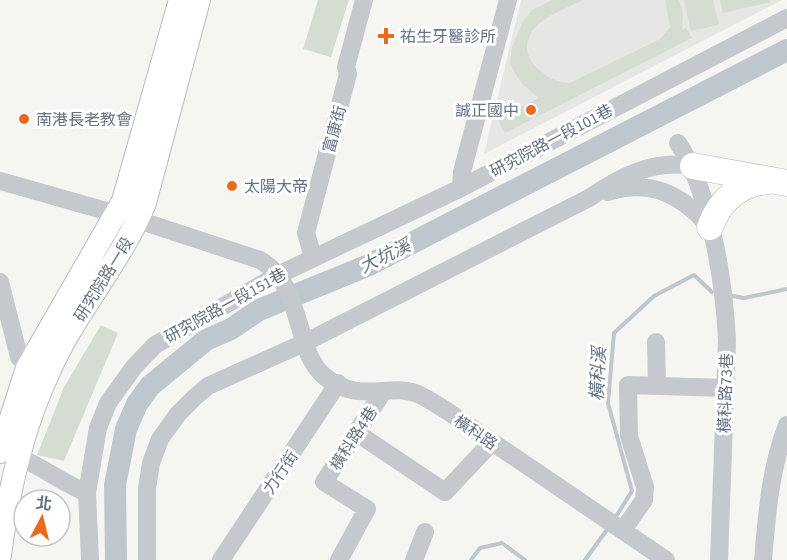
<svg xmlns="http://www.w3.org/2000/svg" width="787" height="560" font-family="'Source Sans 3','Noto Sans TC',sans-serif">
  <rect width="100%" height="100%" fill="#f5f6f2"/>
  <path fill="#e6e6e5" d="M521,0H782L484,154Z"/>
  <path fill="#d5ddd3" d="M318,0H349L331,57L303,49Z
    M552,0H583C567,8 546,15 534,29C513,54 544,83 570,83L660,39L670,27L665,0H679L683,14L682,30L686,28L692,38L505,133L498,120L539,98L522,84L515,73L510,63L512,47L523,21L532,10Z
    M684,0H713L719,25L691,31Z
    M720,0H770L771,2L723,13Z
    M101,325L118,333L64,461L37,455L64,387Z"/>
  <g fill="none" stroke-linecap="round" stroke-linejoin="round">
    <path stroke="#bec7ce" stroke-width="4" d="M733,296L744,298L787,289
      M615,518L632,491L608,403L614,333L654,296L694,275L712,292
      M471,560L480,548L502,543L525,560
      M585,560L609,527"/>
    <path stroke="#bec7ce" stroke-width="22" d="M116,560L115,485L126,429L137,404L150,386L206,340L231,329L259,310L369,265L787,50"/>
    <g stroke="#b8bbc0" stroke-width="24">
      <path id="major" d="M0,452L27,368L123,201L180,0
        M0,555C8,493 22,430 48,374C74,313 120,264 145,203L199,0"/>
    </g>
    <g stroke="#b7babe" stroke-width="27">
      <path id="highway" d="M693,166L787,183
        M710,227C720,200 739,183 769,181"/>
    </g>
    <path stroke="#c5c8cc" stroke-width="18" d="M678,143C710,191 724,281 727,340L719,560
      M0,181L138,220L260,260C304,285 294,351 324,376C360,406 392,381 420,395C449,410 477,432 504,450C558,487 612,523 666,560
      M461,188L462,172L508,0
      M608,192C650,179 681,194 708,225
      M313,257L306,233L348,74L346,67L364,0
      M0,282L19,357L27,368
      M656,342L657,386
      M357,433L445,492L492,442
      M6,452C35,461 58,481 87,493
      M623,530L644,500L645,487L629,436L628,385L725,388
      M90,560L87,493L98,428L108,403L134,367L155,345L278,275L461,188L787,18
      M147,560V489L151,463L160,439L178,414L195,397L208,386L306,342L589,198C621,176 654,159 693,166
      M221,560L338,383
      M339,560L367,509L324,482L383,392
      M414,560L425,532
      M763,560C767,514 770,469 787,425"/>
    <use href="#major" stroke="#fff" stroke-width="22"/>
    <use href="#highway" stroke="#fff" stroke-width="26"/>
  </g>
  <g fill="#eb681d" stroke="#fff" stroke-width="2">
    <path d="M383 27h6v6h6v6h-6v6h-6v-6h-6v-6h6z"/>
    <circle cx="531" cy="110" r="6"/>
    <circle cx="24" cy="119" r="6"/>
    <circle cx="232" cy="186" r="6"/>
  </g>
  <g text-anchor="middle" stroke-width="6" stroke-linejoin="round" paint-order="stroke">
    <g font-size="16" fill="#637185" stroke="#fff" text-anchor="start">
      <text x="400" y="42">祐生牙醫診所</text>
      <text x="519" y="116" text-anchor="end">誠正國中</text>
      <text x="36" y="125">南港長老教會</text>
      <text x="244" y="192">太陽大帝</text>
    </g>
    <g font-size="16" fill="#637185" stroke="#fff">
      <text transform="translate(334 129) rotate(-75)" y="6">富康街</text>
      <text transform="translate(551 140) rotate(-28)" y="6">研究院路一段101巷</text>
      <text transform="translate(103 279) rotate(-58)" y="6">研究院路一段</text>
      <text transform="translate(225 305) rotate(-29)" y="6">研究院路一段151巷</text>
      <text transform="translate(725 393) rotate(-88)" y="6">橫科路73巷</text>
      <text transform="translate(476 432) rotate(34)" y="6">橫科路</text>
      <text transform="translate(353 438) rotate(-57)" y="6">橫科路4巷</text>
      <text transform="translate(280 472) rotate(-56)" y="6">力行街</text>
    </g>
    <g font-size="18" font-style="italic" fill="#5f7382" stroke="#fff">
      <text transform="translate(385 256) rotate(-26)" y="6">大坑溪</text>
      <text transform="translate(598 374) rotate(-87)" y="6">橫科溪</text>
    </g>
  </g>
  <g transform="translate(42 518) rotate(7)"><circle r="28" fill="#ffffff" stroke="#c1c6ce" stroke-width="1.5"/>
  <path d="M0-4.5L10 22L0 15L-10 22Z" fill="#eb681d"/>
  <text y="-9" font-size="16" font-weight="bold" text-anchor="middle" fill="#637185">北</text>
  </g>
</svg>
